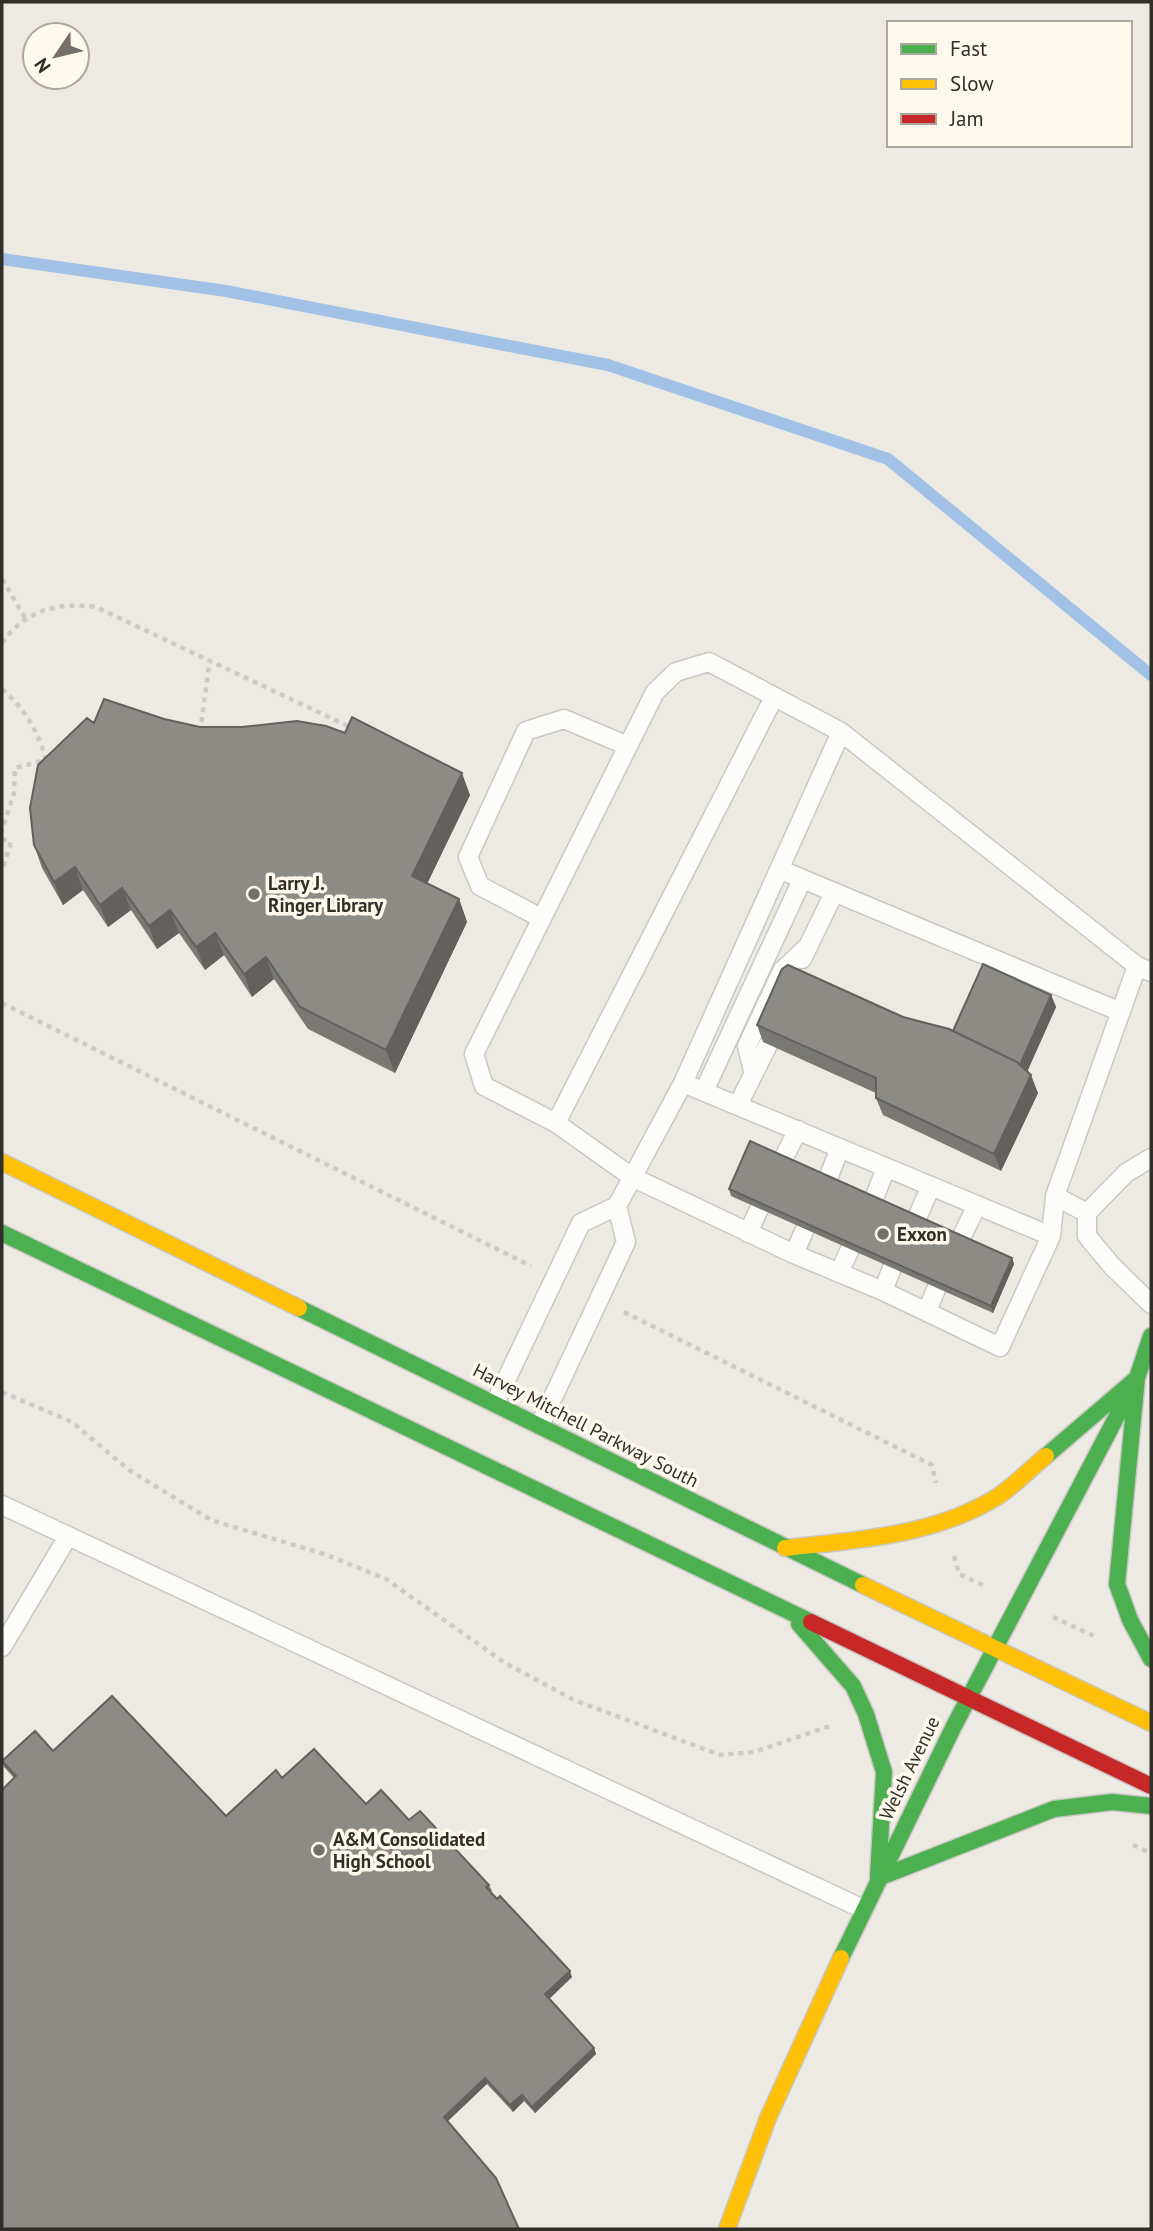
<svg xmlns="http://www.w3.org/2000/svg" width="1153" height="2231" font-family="'PT Sans',sans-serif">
  <rect width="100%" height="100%" fill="#edeae3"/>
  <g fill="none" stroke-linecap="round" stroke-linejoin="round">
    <path stroke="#a1c1e7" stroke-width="12" d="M2,259L226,291L608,365L888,459L1151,675"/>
    <g stroke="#cbc8c3" stroke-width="21">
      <path id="lane" d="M781,870L1121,1012
        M541,918L480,886L468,857L526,731L564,719L628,746
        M802,959L834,893
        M753,1071L747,1046L782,971L806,948
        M683,1083L1051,1236L1000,1347L883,1291L794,1254L632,1177L556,1123L484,1086L474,1054L655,692L676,672L709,662L841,732
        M704,1091L802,880
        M738,1105L768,1045
        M556,1123L774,697
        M1151,1158L1126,1173L1087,1213V1236L1112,1266L1151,1304
        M782,1161L798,1130
        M827,1181L840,1148
        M1055,1196L1087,1213
        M873,1201L886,1168
        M916,1220L931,1186
        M748,1233L759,1209
        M1051,1236L1055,1196L1137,966L1151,972
        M960,1240L977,1205
        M794,1254L805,1229
        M839,1273L850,1249
        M883,1291L892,1268
        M927,1311L937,1287
        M495,1403L581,1223L617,1206L683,1083L841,732L1137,966
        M540,1425L626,1242L617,1206
        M2,1505L863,1909
        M2,1647L67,1538"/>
    </g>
    <g stroke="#cbc8c3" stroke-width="19">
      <path id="fast" d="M2,1233L811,1622
        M299,1308L863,1585
        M1137,1378L1117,1584L1130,1620L1151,1659
        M1046,1456L1137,1378
        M799,1624L853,1686L866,1714L884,1772L878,1878L1054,1809L1112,1802L1151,1806
        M841,1958L954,1726L1137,1378L1151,1336"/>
    </g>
    <g stroke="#cbc8c3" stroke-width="19">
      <path id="slow" d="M2,1162L299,1308
        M785,1548C856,1540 934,1536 997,1497C1014,1486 1030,1469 1046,1456
        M863,1585L1151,1723
        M727,2229L768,2118L841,1958"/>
    </g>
    <g stroke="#cbc8c3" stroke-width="19">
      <path id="jam" d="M811,1622L1151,1786"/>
    </g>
    <path stroke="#cdccca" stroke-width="4.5" stroke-dasharray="5 5" stroke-linecap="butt" d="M2,579L25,618
      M2,643C25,610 58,602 96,607L352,728
      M2,689C25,709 38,731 46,760L15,768L14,793L2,831
      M200,732L210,659
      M2,839L11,842L2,871
      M2,1003L531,1266
      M624,1312L932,1465L936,1483
      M2,1392L72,1422L129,1470L211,1520L327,1555L386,1579L505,1663L574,1700L720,1755L754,1752L830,1726
      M954,1556L959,1574L985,1586
      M1053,1617L1096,1637
      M1133,1845L1151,1853"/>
    <use href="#lane" stroke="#fcfcfb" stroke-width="18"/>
    <use href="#fast" stroke="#4caf50" stroke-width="16"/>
    <use href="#slow" stroke="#ffc107" stroke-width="16"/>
    <use href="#jam" stroke="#c62828" stroke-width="16"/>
  </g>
  <path fill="#797873" d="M164,719L470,795L427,884L459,899L467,922L395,1073L308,1029L274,979L252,997L224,955L205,970L179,933L157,949L131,910L108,927L83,890L63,905L42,868L34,845L94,723Z
    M1051,995L1056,1007L1027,1071L1038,1093L1001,1171L883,1115L876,1098V1093L763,1042L757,1025L903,1017L953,1031Z
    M729,1189L1012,1258L1014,1264L993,1313L731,1196Z
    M53,1751L226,1816L282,1778L366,1804L409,1820L489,1885L492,1891L491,1892L572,1977L549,1999L594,2048L596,2054L535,2113L524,2101L513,2112L487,2084L14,1778L4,1767L2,1761Z"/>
  <path fill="#63615e" d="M462,773L470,795L420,898L412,876Z
    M75,867L83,890L63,905L54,882Z
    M122,888L131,910L108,927L100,905Z
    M459,899L467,922L395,1073L386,1050Z
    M170,910L179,933L157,949L149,926Z
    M215,933L224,955L205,970L196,947Z
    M266,957L274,979L252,997L244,974Z
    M1051,995L1056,1007L1024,1079L1019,1067Z
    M1031,1075L1038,1093L1001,1171L994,1154Z
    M1012,1258L1014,1264L993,1313L991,1306Z
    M570,1971L572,1977L547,2001L545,1994Z
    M594,2048L596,2054L535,2113L532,2107Z
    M485,2078L487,2084L446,2123L444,2117Z
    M522,2095L524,2101L513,2112L510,2105Z"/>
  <path fill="#8d8b86" stroke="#63615e" stroke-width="2" d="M104,699L164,719L200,727H242L297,721L326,726L345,733L352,717L462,773L412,876L459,899L386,1050L300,1007L266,957L244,974L215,933L196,947L170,910L149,926L122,888L100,905L75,867L54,882L34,845L30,808L38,765L87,718L94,723Z
    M983,964L1051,995L1020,1065L1017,1062L953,1031Z
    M788,965L903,1017L949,1029L1017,1062L1031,1075L994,1154L876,1098V1078L757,1025L782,969Z
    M750,1141L1012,1258L991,1306L729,1189Z
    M112,1696L226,1816L276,1770L282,1778L314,1749L366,1804L381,1790L409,1820L420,1811L489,1885L486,1887L497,1899L500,1896L570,1971L545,1994L594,2048L532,2107L522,2095L510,2105L485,2078L444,2117L496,2178L519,2229H2V1790L16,1776L2,1761L35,1731L53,1751Z"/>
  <g fill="#73706b" stroke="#fff9ec" stroke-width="2.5">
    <circle cx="254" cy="894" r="7"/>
    <circle cx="883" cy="1234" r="7"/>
    <circle cx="319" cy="1850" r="7"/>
  </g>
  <g text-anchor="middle" stroke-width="7" stroke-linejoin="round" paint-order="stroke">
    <g font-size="19" font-weight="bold" fill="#312f2a" stroke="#fff9ec" text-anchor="start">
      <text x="268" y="890">Larry J.<tspan x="268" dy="22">Ringer Library</tspan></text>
      <text x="897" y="1241">Exxon</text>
      <text x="333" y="1846">A&amp;M Consolidated<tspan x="333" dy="22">High School</tspan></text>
    </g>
    <g font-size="19" fill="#312f2a" stroke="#fff9ec">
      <text transform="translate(586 1425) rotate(27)" y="7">Harvey Mitchell Parkway South</text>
      <text transform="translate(909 1768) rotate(-64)" y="7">Welsh Avenue</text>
    </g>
  </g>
  <rect width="1153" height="2231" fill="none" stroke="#312f2a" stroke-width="7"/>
  <rect x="887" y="21" width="245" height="126" fill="#fff9ec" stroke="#ada89e" stroke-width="2"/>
  <rect x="901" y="44" width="35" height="10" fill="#4caf50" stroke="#ada89e" stroke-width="2"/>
  <text x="950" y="56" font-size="21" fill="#312f2a">Fast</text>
  <rect x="901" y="79" width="35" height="10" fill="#ffc107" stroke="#ada89e" stroke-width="2"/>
  <text x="950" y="91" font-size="21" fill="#312f2a">Slow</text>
  <rect x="901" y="114" width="35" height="10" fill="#c62828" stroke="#ada89e" stroke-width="2"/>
  <text x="950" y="126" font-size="21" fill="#312f2a">Jam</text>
  <g transform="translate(56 56) rotate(235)"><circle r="33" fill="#fff9ec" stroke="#ada89e" stroke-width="2"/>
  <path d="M0-5L12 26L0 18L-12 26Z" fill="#73706b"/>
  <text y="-10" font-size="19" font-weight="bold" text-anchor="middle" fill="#312f2a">N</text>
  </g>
</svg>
